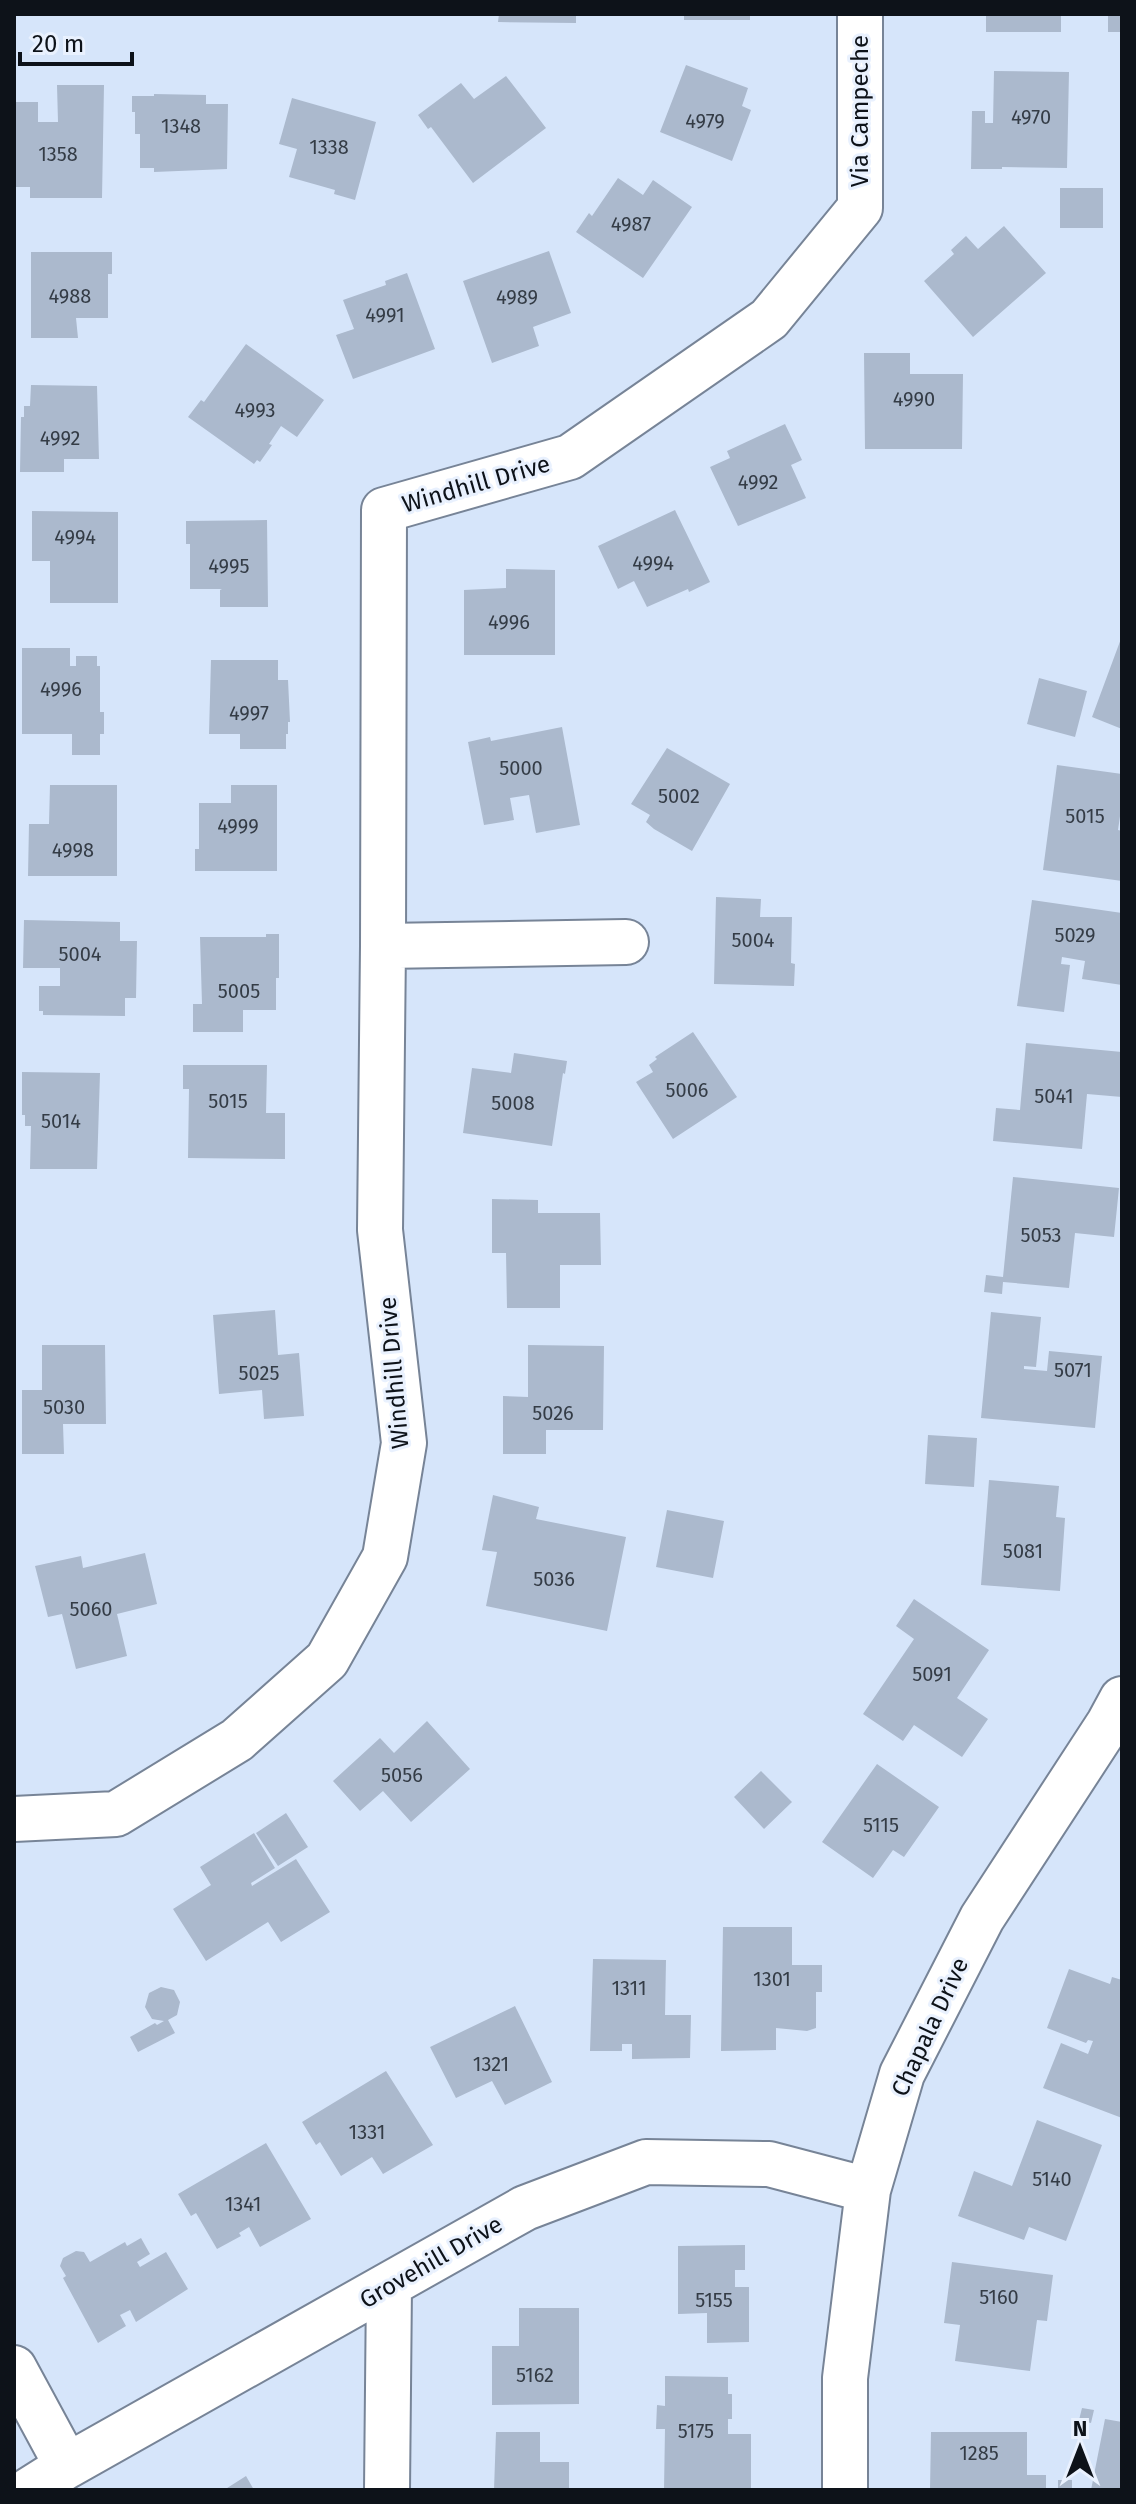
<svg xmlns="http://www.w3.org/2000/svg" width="1136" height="2504" font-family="'Fira Sans',sans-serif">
  <rect width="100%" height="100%" fill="#d6e5fa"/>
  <path fill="#abb9cd" d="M499,14H576V23L498,22Z
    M684,14H750V20H684Z
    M986,14H1061V32H986Z
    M1108,14H1122V32H1108Z
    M686,65L748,88L742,106L751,110L732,161L660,132Z
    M994,71L1069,72L1067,168L1002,167V169H971L972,111H985V123H993Z
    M506,76L546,128L473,183L431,127L428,129L418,115L461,83L474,99Z
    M57,85H104L102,198H30V187H14V102H38V122H58Z
    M154,94L206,95V104H228L227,169L154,172V168H140V134H135V112H132V96H154Z
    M292,98L376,122L355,200L334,194L335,190L289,177L297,149L279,144Z
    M618,178L643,195L653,180L692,207L643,278L576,232L589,213L592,216Z
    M1060,188H1103V228H1060Z
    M1004,226L1046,273L973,337L924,281L954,254L951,250L966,236L978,249Z
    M549,251L571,313L533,327L539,346L492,363L463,281Z
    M31,252H112V274H108V318H76L78,338H31Z
    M407,273L435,349L353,379L336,335L354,329L343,300L386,285L385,281Z
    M246,344L324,400L297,437L281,426L269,444L272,445L260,462L257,460L254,464L188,417L201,400L204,402Z
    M864,353H910V374H963L962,449H865Z
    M31,385L97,386L99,459H64V472H20L21,417H24V406H30Z
    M785,424L802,460L791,465L806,498L738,526L710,467L730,458L727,451Z
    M675,510L710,582L689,592L688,589L647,607L634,581L618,589L598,546Z
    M32,511L118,512V603H50V561H32Z
    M267,520L268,607H220V590L222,589H190V544H186V521Z
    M506,569L555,570V655H464V590L506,588Z
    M1122,636V729L1092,717Z
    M22,648H70V666H76V656H97V666H100V712H104V734H100V755H72V734H22Z
    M211,660H278V680H288L290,722H288V734H286V749H240V734H209Z
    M1039,678L1087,691L1075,737L1027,724Z
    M562,727L580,825L536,833L529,795L510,798L514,820L484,825L468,742L490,737L491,741Z
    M667,748L730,784L692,851L654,829L646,822L650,815L631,804Z
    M1057,765L1122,774V802L1118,830L1122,831V881L1043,870Z
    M50,785H117V876H28L29,824H49Z
    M231,785H277V871H195V849H199V803H231Z
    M716,897L761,899L760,917H792L791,963L795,964L794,986L714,984Z
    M1032,900L1122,913V985L1082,979L1085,961L1062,957L1061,964L1070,965L1064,1012L1017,1006Z
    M24,920L120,922V941H137L136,998H125V1016L43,1015V1011H39V986H60V968H23Z
    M266,934H279V978H276V1010H243V1032H193V1004H202L200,937H266Z
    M693,1032L737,1097L673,1139L636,1082L653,1072L649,1065L657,1059L655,1057Z
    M1026,1043L1122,1052V1097L1087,1094L1082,1149L993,1141L996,1108L1020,1110Z
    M514,1053L567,1061L565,1074L563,1073L552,1146L463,1133L472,1068L511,1073Z
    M183,1065H267L266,1113H285V1159L188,1158L189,1089H183Z
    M22,1072L100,1073L97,1169H30L31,1126H25V1115H22Z
    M1013,1177L1119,1188L1114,1237L1075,1233L1069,1288L1003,1282L1002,1294L984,1292L986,1275L1003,1277Z
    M492,1199L538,1200V1213H600L601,1265H560V1308H507L506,1253H492Z
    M275,1310L278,1355L299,1353L304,1416L264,1419L262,1390L219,1394L213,1315Z
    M991,1312L1041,1317L1036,1367L1024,1366V1369L1047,1371L1049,1351L1102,1356L1095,1428L981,1418Z
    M42,1345H105L106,1424H63L64,1454H22V1390H42Z
    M528,1345L604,1346L603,1430H546V1454H503V1396L528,1397Z
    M928,1435L977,1438L974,1487L925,1484Z
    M989,1480L1059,1486L1056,1517L1065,1518L1060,1591L981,1585Z
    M493,1495L539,1507L536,1519L626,1537L607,1631L486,1606L497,1552L482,1550Z
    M667,1510L724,1521L713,1578L656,1567Z
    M145,1553L157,1604L117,1614L127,1656L76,1669L62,1614L48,1617L35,1566L81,1556L83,1568Z
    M914,1599L989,1650L957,1698L988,1719L962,1757L914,1725L903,1741L863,1714L914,1639L896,1626Z
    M427,1721L470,1769L411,1822L383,1791L360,1811L333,1781L380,1738L394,1753Z
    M877,1764L939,1807L904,1857L893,1850L873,1878L822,1842Z
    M761,1771L792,1802L764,1829L734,1797Z
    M286,1813L308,1847L278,1866L256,1833Z
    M254,1833L275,1868L251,1883L252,1886L296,1859L330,1912L281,1942L268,1922L206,1961L173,1909L211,1885L200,1867Z
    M723,1927H792V1965H822V1992H816V2028L807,2031L776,2028V2050L721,2051Z
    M593,1959L666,1960L665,2015H691L690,2058L632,2059V2044H622V2051H590Z
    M1069,1969L1110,1984L1112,1977L1122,1980V2118L1043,2088L1061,2043L1088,2054L1093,2041L1088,2040L1086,2043L1047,2028Z
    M161,1987L174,1990L180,2002L177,2015L168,2020L175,2033L138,2052L130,2037L155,2023L157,2025L164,2021L152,2019L145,2007L149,1993Z
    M515,2006L552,2082L505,2105L492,2081L456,2098L430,2047Z
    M386,2071L433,2145L383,2174L372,2157L341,2176L320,2142L316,2145L302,2122Z
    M1037,2120L1102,2145L1066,2241L1029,2227L1024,2240L958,2216L974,2171L1012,2186Z
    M266,2143L311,2219L260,2247L249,2227L239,2233L241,2236L217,2249L196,2213L191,2216L178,2194Z
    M141,2238L150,2254L137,2262L140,2267L166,2252L188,2289L136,2322L130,2310L120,2315L126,2326L98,2343L63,2278L66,2276L60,2266L63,2258L76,2251L84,2252L90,2262L125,2242L127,2246Z
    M745,2245V2270H735V2287H749V2342L707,2343V2313L678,2314V2246Z
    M952,2262L1053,2275L1047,2321L1037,2320L1030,2371L955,2361L960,2325L944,2323Z
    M519,2308H579V2404L492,2405V2346H519Z
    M665,2376L728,2377V2394H732V2419H728V2434H751V2490H664L665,2429H656L657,2405L665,2406Z
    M1082,2408L1094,2410L1091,2423L1079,2420Z
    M1105,2419L1122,2422V2490H1091Z
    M496,2432H540V2462H569V2490H494Z
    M931,2432H1027V2475H1046V2490H930Z
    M246,2476L254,2490H224Z
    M1058,2480H1072V2490H1058Z"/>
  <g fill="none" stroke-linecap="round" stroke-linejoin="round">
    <g stroke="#778497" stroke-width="48">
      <path id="minor" d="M383,946L626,942
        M14,1819L116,1814L237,1740L327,1660L385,1557L404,1443L380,1230L383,946L384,510L570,457L769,319L860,208V14
        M14,2368L67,2466
        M29,2490L67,2466L525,2208L646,2162L769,2164L868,2190
        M387,2490L389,2286
        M845,2490V2378L868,2190L902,2074L982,1918L1109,1723L1122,1699"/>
    </g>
    <use href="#minor" stroke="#fff" stroke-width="44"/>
  </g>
  <g text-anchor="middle" stroke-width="6" stroke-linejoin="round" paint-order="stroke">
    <g font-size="20" fill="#343c46">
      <text x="1031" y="124">4970</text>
      <text x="705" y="128">4979</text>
      <text x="181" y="133">1348</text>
      <text x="329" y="154">1338</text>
      <text x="58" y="161">1358</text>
      <text x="631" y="231">4987</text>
      <text x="70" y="303">4988</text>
      <text x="517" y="304">4989</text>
      <text x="385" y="322">4991</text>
      <text x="914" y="406">4990</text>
      <text x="255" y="417">4993</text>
      <text x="60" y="445">4992</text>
      <text x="758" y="489">4992</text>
      <text x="75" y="544">4994</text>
      <text x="653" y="570">4994</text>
      <text x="229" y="573">4995</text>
      <text x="509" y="629">4996</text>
      <text x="61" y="696">4996</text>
      <text x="249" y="720">4997</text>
      <text x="521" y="775">5000</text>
      <text x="679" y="803">5002</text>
      <text x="1085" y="823">5015</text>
      <text x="238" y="833">4999</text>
      <text x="73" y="857">4998</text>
      <text x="1075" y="942">5029</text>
      <text x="753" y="947">5004</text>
      <text x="80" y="961">5004</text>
      <text x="239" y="998">5005</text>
      <text x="687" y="1097">5006</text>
      <text x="1054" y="1103">5041</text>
      <text x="228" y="1108">5015</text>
      <text x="513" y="1110">5008</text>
      <text x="61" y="1128">5014</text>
      <text x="1041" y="1242">5053</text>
      <text x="1073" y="1377">5071</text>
      <text x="259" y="1380">5025</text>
      <text x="64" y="1414">5030</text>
      <text x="553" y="1420">5026</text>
      <text x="1023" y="1558">5081</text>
      <text x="554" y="1586">5036</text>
      <text x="91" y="1616">5060</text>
      <text x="932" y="1681">5091</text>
      <text x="402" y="1782">5056</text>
      <text x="881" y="1832">5115</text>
      <text x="772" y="1986">1301</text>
      <text x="629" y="1995">1311</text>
      <text x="491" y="2071">1321</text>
      <text x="367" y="2139">1331</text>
      <text x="1052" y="2186">5140</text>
      <text x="243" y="2211">1341</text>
      <text x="999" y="2304">5160</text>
      <text x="714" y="2307">5155</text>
      <text x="535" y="2382">5162</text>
      <text x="696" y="2438">5175</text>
      <text x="979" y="2460">1285</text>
    </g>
    <g font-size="24" fill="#0d1219" stroke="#e9f1fe">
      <text transform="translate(860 111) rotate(-90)" y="8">Via Campeche</text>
      <text transform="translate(476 484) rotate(-16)" y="8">Windhill Drive</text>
      <text transform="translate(394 1373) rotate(-95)" y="8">Windhill Drive</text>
      <text transform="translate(930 2027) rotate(-65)" y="8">Chapala Drive</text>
      <text transform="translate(431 2262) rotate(-30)" y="8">Grovehill Drive</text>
    </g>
  </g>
  <rect width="1136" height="2504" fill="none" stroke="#0d1219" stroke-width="32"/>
  <g transform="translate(1080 2448)" stroke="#e9f1fe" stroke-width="6" paint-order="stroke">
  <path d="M0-6L14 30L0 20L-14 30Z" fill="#0d1219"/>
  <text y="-12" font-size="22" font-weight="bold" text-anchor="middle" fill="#0d1219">N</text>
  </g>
  <path d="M20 52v12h112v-12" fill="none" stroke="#0d1219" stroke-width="4"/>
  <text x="32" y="52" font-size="24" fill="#0d1219" stroke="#e9f1fe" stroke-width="6" paint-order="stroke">20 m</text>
</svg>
